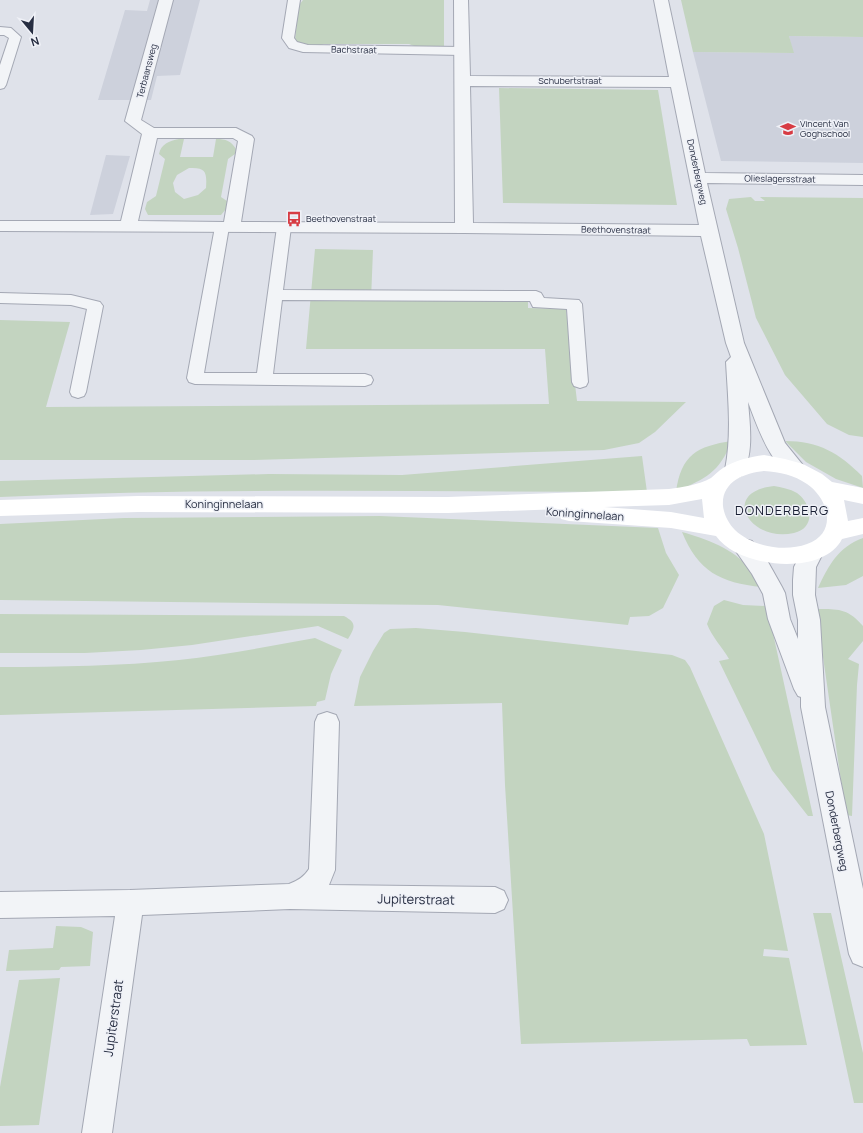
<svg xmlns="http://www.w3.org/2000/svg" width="863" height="1133" font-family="Manrope,sans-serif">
  <rect width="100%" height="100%" fill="#dfe2ea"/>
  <path fill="#cdd1dc" d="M150,0H200L180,75L157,76L151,100H98L125,10L147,11Z
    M789,36L863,37V163L721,161L693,52L793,53Z
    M106,155L130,156L113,214L90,215Z"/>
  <path fill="#c3d4c0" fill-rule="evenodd" d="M303,0H444V46C432,48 420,49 409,44H324L316,47L297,43L295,39L299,5Z
    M681,0H863V37L789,36L794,53L693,52Z
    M499,88L658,90L677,205L503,203Z
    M179,139H184L180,157H213L216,139C226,139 231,141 236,149L235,154L228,159L221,197L227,201L226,209L221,215H148L145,209L147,202L156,196L165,159L159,154C161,144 169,141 179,139ZM189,168C206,167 207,172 206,188L198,195L184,199L175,192L173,183L177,175Z
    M751,197L755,201H765L760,197L863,198V437L849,435L827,424L785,375L756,318L738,248L726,209L729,199Z
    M315,249L373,250L371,300L528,301V308L566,309L577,401L686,402L655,432L639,443L604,450L252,460H0V320L70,322L46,407L549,404L545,349H306Z
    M732,441C718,474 707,477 676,492C681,455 697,446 732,441Z
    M785,441C819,441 839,453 862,476L863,488L836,479L806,462Z
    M642,456L647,492C432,492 216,487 0,497V481L269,474L402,475Z
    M774,486C781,487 790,489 797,493C812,504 816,528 794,533C750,543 719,492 774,486Z
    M380,516L658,528L666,553L679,575L663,608L649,616L630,617L628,625L438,605L0,600V524L124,518Z
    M682,532C706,539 733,548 750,569C754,575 758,581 762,587C720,583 698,571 682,532Z
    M863,538V576L846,585L818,588C829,565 838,547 863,538Z
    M724,600L743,605L767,606L813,816H808L772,770L719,661L729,659C722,647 712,637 707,624L714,606Z
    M816,609C837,609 848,608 863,626V641L848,659L859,664L857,685L852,816L846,815Z
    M0,614L344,616C357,623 355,627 348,639L318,626L192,645L141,650L85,653H0Z
    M416,628L465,632L672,655L685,660L690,667L764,834L788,951L764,949L763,956L789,958L807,1045L750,1046L747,1039L521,1044L505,785L502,703L354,706L360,677L373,651L384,633L390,629Z
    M315,638L342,650L331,674L325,700L317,702L316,706L0,715V667C60,667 120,666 179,660C225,655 270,646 315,638Z
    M813,913H831L863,1053V1103H854Z
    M56,926L81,927L93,932L90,966L61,967L59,970L6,971L9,950L53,948Z
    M60,978L39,1125L0,1126V1087L19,980Z"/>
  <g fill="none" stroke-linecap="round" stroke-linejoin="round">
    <g stroke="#a4a8b4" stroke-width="2">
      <path id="lane" d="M288,0H300L294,38L297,42L308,45L462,47L466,48L468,51L466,54L462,55L303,52L289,48L282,38Z
        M0,27L11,28L21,37L6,85L4,88L0,89V65L9,38L4,35H0Z
        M222,223L227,224L229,227L204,373H257L277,227L279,224L284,223L289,224L291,227L283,290L536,291L541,293L544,298L579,300L582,304L588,382L586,386L580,388L574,386L572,382L567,309L533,307L530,301L282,300L273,374H365L371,376L373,380L371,384L365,386L195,384L189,382L187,378L215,227L217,224Z
        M0,293L71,295L100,302L103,306L86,392L84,396L78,398L72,396L70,392L87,309L71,305L0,303Z"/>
    </g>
    <g stroke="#a4a8b4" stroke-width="2">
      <path id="street" d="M159,0H173L141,120L154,128H236L252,136L254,139L241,222L455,223L454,0H468L470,76L669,77L654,0H668L705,173L863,175V185L707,183L744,343L785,443L806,469L803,474C775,483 756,422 748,402C750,425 754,455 742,475L735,478L728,475L725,470C732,434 728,398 726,362L731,357L726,343L701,236L464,233L0,231V221H121L142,134L125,121ZM470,86L671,87L699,225L473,223ZM157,138H233L238,141L224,222L138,221Z
        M744,539L752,541L768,562L782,587L785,593L790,619L798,639V620L793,595V580L794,567L804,547L812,544L820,547L823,553L816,567L815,595L820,620L825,707L863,889V967L853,963L849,954L801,707V697L798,696L794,689L768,619L763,594L752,574L733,547L736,541Z
        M327,712L336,715L339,722L335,870L329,885L495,887L504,891L508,900L504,909L495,913L290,909L142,915L112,1133H82L115,916L0,918V892L130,890L289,884C297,881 304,877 309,869L315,722L318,715Z"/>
    </g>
    <use href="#lane" fill="#f2f4f7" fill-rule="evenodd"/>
    <use href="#street" fill="#f2f4f7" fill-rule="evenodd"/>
    <path fill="#fff" fill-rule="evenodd" d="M764,455L785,459L803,464L822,474L832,482L863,488V504L844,500L848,521L863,518V534L842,539C823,577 738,568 716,536L671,528L569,521L561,519L558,513L561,509L448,513L138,512L0,516V500L138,496L448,497L669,489C683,487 698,485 711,478C715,475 718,471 723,468C735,460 750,457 764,455ZM764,471C780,472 794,475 807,484C829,499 838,533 807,544C785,552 753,547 735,530C729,524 724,515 723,506C721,482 744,473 764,471ZM702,499L704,518L671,512L604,507L669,505Z"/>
  </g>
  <defs>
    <g id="school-bare" transform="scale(1.2)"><path d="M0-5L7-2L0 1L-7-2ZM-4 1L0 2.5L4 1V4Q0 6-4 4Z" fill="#d73b43" stroke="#eff1f7" stroke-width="2.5" paint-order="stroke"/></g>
    <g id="bus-bare" transform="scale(1.2)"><path d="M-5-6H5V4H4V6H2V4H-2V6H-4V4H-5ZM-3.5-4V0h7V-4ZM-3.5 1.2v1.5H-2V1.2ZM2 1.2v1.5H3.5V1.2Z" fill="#d73b43" stroke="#eff1f7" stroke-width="2.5" paint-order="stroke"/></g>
  </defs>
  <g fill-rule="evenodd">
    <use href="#school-bare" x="788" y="129"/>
    <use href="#bus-bare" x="294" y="219"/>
  </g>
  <g text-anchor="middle" stroke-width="3" stroke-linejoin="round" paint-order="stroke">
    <g font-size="9" fill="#272e42" stroke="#eff1f7">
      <text transform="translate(354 50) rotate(1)" y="3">Bachstraat</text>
      <text transform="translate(147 71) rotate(-75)" y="3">Terbaansweg</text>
      <text x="570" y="84">Schubertstraat</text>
      <text transform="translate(697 172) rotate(78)" y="3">Donderbergweg</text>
      <text transform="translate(780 179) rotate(1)" y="3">Olieslagersstraat</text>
      <text transform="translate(616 230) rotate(1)" y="3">Beethovenstraat</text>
    </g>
    <g font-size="9" fill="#272e42" stroke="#eff1f7" text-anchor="start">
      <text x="800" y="127">Vincent Van<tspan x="800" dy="10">Goghschool</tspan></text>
      <text x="306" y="222">Beethovenstraat</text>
    </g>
    <g font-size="11" fill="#272e42" stroke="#eff1f7">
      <text x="224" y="508">Koninginnelaan</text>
      <text transform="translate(585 514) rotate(4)" y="4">Koninginnelaan</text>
      <text transform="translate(837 831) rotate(79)" y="4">Donderbergweg</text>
    </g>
    <g font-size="13" letter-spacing="1" fill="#191f33" stroke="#eff1f7">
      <text x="782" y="515">DONDERBERG</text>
    </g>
    <g font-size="13" fill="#272e42" stroke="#eff1f7">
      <text transform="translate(416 899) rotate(1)" y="5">Jupiterstraat</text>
      <text transform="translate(113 1018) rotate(-82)" y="5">Jupiterstraat</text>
    </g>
  </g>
  <g transform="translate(32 32) rotate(162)" stroke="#eff1f7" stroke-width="3" paint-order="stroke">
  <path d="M0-3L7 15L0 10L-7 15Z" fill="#272e42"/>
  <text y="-6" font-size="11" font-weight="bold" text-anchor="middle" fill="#272e42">N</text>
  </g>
</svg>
